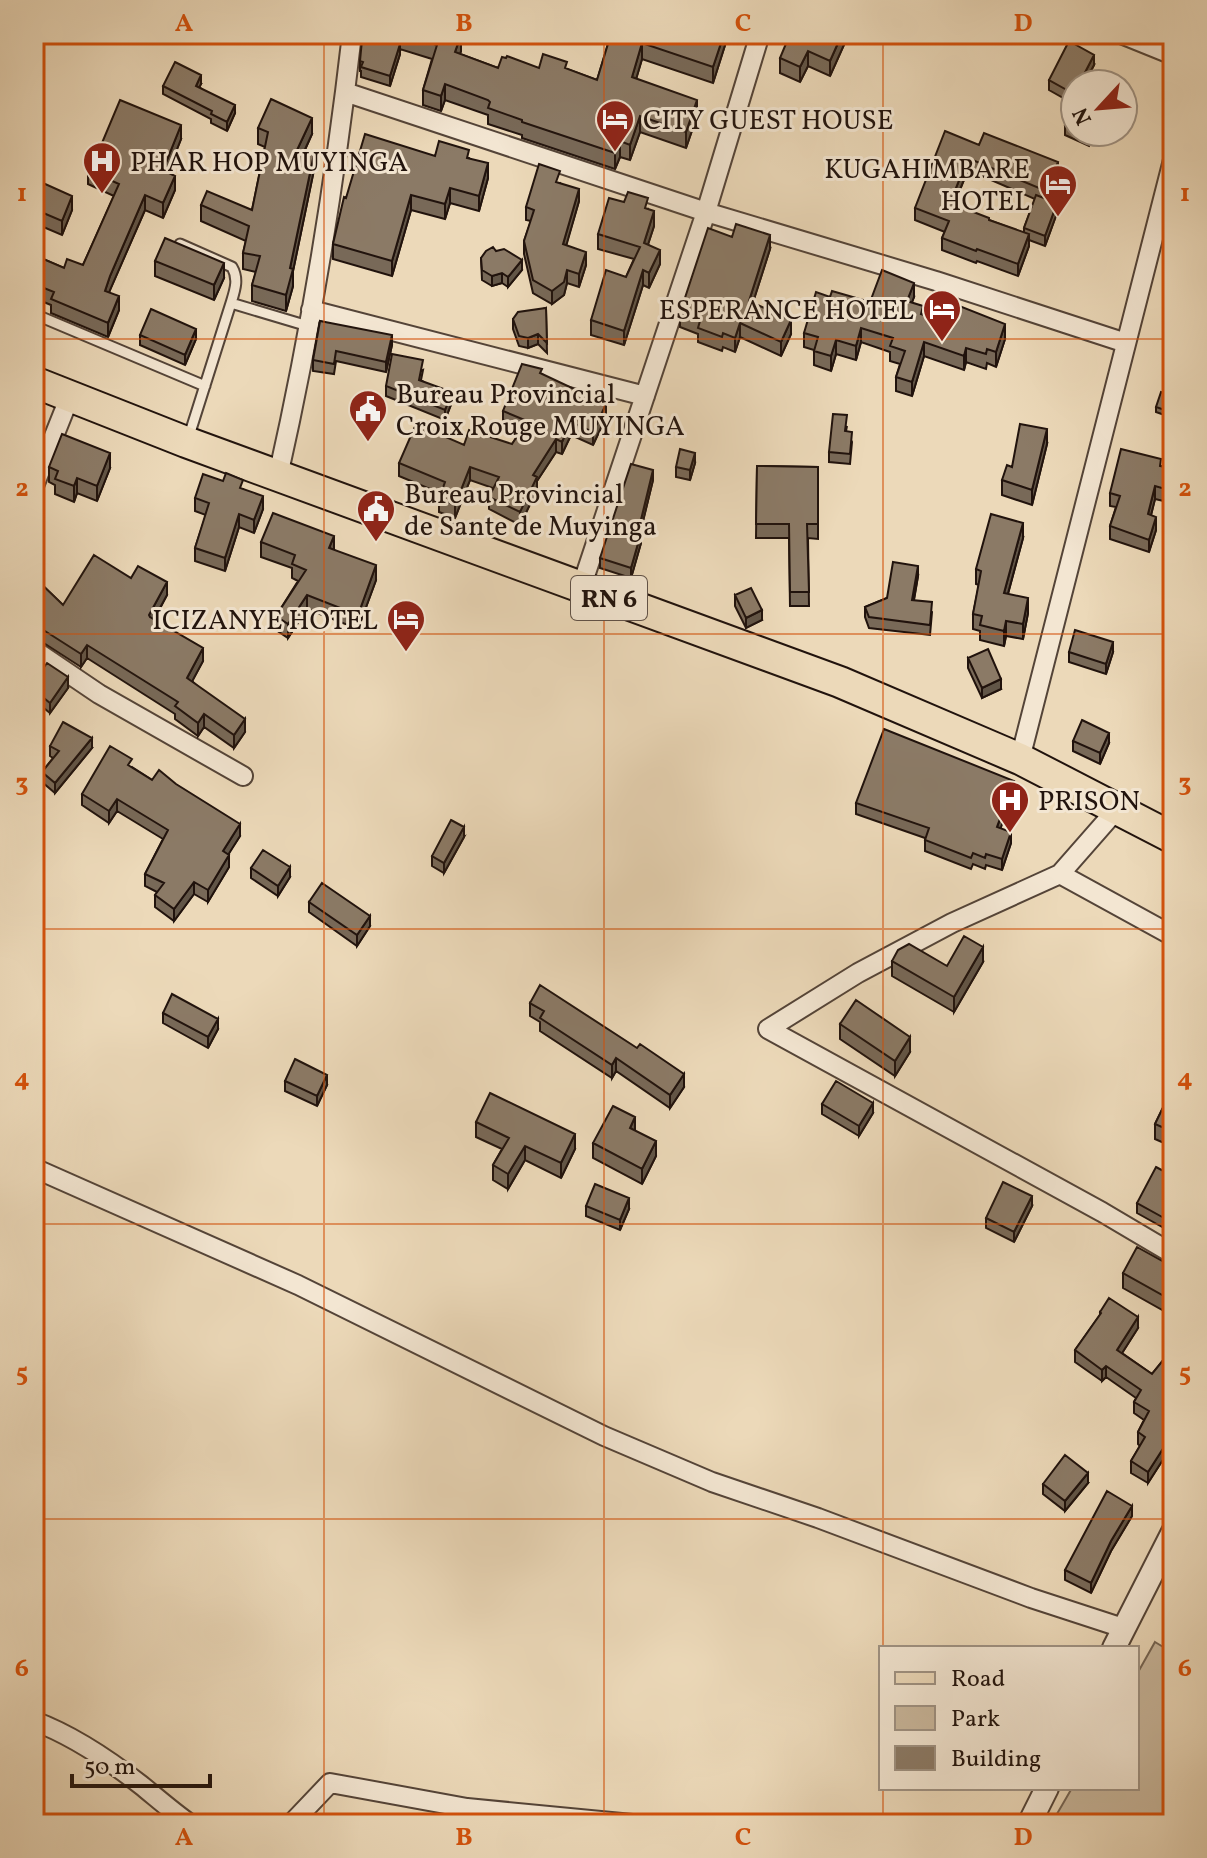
<svg xmlns="http://www.w3.org/2000/svg" width="1207" height="1858" font-family="Vollkorn,serif">
  <rect width="100%" height="100%" fill="#ecd9b9"/>
  <filter id="stains"><feTurbulence type="fractalNoise" baseFrequency=".0025" numOctaves="4"/><feColorMatrix values="0 0 0 0 .2 0 0 0 0 .09 0 0 0 0 .02 0 0 0 .5 -.17"/></filter>
  <radialGradient id="worn" r=".72"><stop offset=".6" stop-color="#630" stop-opacity="0"/><stop offset="1" stop-color="#630" stop-opacity=".3"/></radialGradient>
  <path fill="#c9b79c" stroke="#756554" stroke-width="2" d="M1155,1642L1173,1653V1824H1063L1054,1819L1072,1788H1137V1674Z"/>
  <g fill="none" stroke-linecap="round" stroke-linejoin="round">
    <g stroke="#544438" stroke-width="13">
      <path id="service" d="M180,244L232,267C239,279 235,290 231,303L188,439
        M231,303L308,326
        M34,314L205,386"/>
    </g>
    <g stroke="#544438" stroke-width="22">
      <path id="minor" d="M1121,34L1173,55
        M345,92L706,212L936,281L1126,343
        M311,310L645,396
        M278,476C311,330 335,182 352,34
        M34,486L70,396
        M581,588L706,212L760,34
        M34,650L99,694L243,776
        M1020,759L1173,160
        M1117,809L1060,874L952,923L858,973L768,1029L1102,1212L1173,1254
        M1060,874L1173,936
        M34,1168L298,1285L604,1436L712,1482L818,1518L1031,1598L1123,1628
        M34,1721C72,1735 109,1760 141,1785C157,1798 173,1812 190,1824
        M291,1824L330,1783L467,1808L632,1824"/>
    </g>
    <g stroke="#544438" stroke-width="26">
      <path id="tertiary" d="M1114,1648L1173,1532
        M1029,1824L1047,1788"/>
    </g>
    <g stroke="#21130d" stroke-width="34">
      <path id="primary" d="M34,382L186,442L840,682L1020,759L1173,838"/>
    </g>
    <use href="#service" stroke="#f3e6d2" stroke-width="9"/>
    <use href="#minor" stroke="#f3e6d2" stroke-width="18"/>
    <use href="#tertiary" stroke="#f3e6d2" stroke-width="22"/>
    <use href="#primary" stroke="#ecd9b9" stroke-width="30"/>
  </g>
  <path fill="#786958" stroke="#21130d" stroke-width="2" fill-rule="evenodd" d="M393,34H458L461,51L460,54L498,68L567,69L597,80L611,34H726V42L713,83L642,59L636,79L697,116L686,148L640,132L630,160L620,157L615,169L522,138V135L488,124V115L445,100L441,111L423,105V90L432,59L400,49V54L390,86L361,77V71H360V61L369,42H393Z
    M847,34V38L830,76L808,66L800,82L780,73V58Z
    M1094,65L1074,104L1049,90V80Z
    M201,84L199,87L235,113L227,131L211,123V119L163,94V86Z
    M1075,103V132H1096L1089,146L1065,135V125Z
    M258,128L312,134L304,152L314,170L293,271V286L286,311L252,301V285L256,272L243,269V253L246,241L201,221V205L252,210L265,147L258,144Z
    M181,139L167,173L175,190L163,218L145,210L109,292L119,310L108,337L51,313V305L34,298V255L64,268L83,265L114,196L88,184V170L102,143Z
    M979,145L1058,174L1047,199L1057,213L1045,246L1029,240V246L1018,276L977,261L976,263L942,250V238L945,232L915,220V208ZM968,170L1035,199L1024,228V233L989,220L954,204Z
    M435,156L469,158L488,178L479,211L450,203L445,219L411,210L392,276L333,259V244L346,198Z
    M34,179L72,210L62,235L34,223Z
    M560,183L579,201L566,245L586,265L579,287L567,283L564,295L552,304L533,293L524,254V241L531,221L526,220V207Z
    M648,209L654,226L648,244L660,264L649,288L643,285L624,345L591,335V320L626,277L634,259L598,249V234Z
    M770,249L753,302L791,334L781,356L740,337L735,352L723,347L722,351L698,342V334L680,327V313Z
    M496,251L522,270L508,287L502,283L492,286L482,280L481,258Z
    M155,261L224,278L214,300L155,276Z
    M830,297L870,302L914,297L912,302L923,315L1005,339L996,367L987,363L986,369L966,362L964,370L924,356L912,396L896,391V377L900,364L890,361V352L861,342L856,360L836,354L831,371L814,365V350L804,347V333Z
    M546,308L547,353L538,344L528,348L519,346L513,329V319Z
    M320,321L392,345L386,372L336,361L334,374L313,371V360Z
    M140,335L196,339L185,365L140,345Z
    M423,370L421,380L452,402L445,420L386,396V386Z
    M542,374L606,417L593,445L571,435L562,454L556,452L537,481V490L520,525L489,509V497L493,488L470,480L455,518L439,512V499L440,493L399,476V463L464,445L512,444L521,431L503,424V411Z
    M1173,397V418L1156,412V407Z
    M847,426L846,431L852,442L850,464L829,462V452Z
    M1047,444L1032,505L1002,495V480L1012,467Z
    M695,463L690,480L676,477V467Z
    M757,466L818,467V539L808,538L809,606H790L789,538H756Z
    M1161,466L1173,469L1172,503L1155,499L1151,515L1156,530L1149,552L1110,539V526L1116,507L1110,506V493Z
    M49,467L110,468L97,501L77,493L74,502L55,494V485L49,482Z
    M653,480L640,533L641,543L631,578L600,568V558Z
    M243,489L263,509L254,533L239,527L225,571L195,561V548L206,515L195,511V498Z
    M1023,538L1008,594L1028,613L1023,639L1006,636L1004,646L980,640V631L973,629V614L979,585L976,584V569Z
    M261,542L334,550L376,580L358,629L307,609L288,638L276,630V616L298,581L292,578V568L261,557Z
    M918,576L914,600L932,612L930,635L869,628L865,617V607L887,598Z
    M34,577L63,605L131,578L167,595L154,620L203,661L192,681L245,732L234,748L204,727L198,736L175,719V714L87,658L81,667L36,638L34,637Z
    M735,595L762,620L746,628L735,606Z
    M1069,652H1113L1106,674L1069,662Z
    M968,658L1001,689L982,698L968,668Z
    M34,681L68,688L50,713L34,700Z
    M1173,704V745L1167,743V729Z
    M1073,741L1109,743L1100,764L1073,751Z
    M50,746L92,748L55,793L42,782V772L53,758L50,756Z
    M132,767L240,836L228,854L229,867L208,902L194,894L174,921L155,907V895L157,892L145,886V874L163,839L117,811L109,823L82,805V794Z
    M1014,792L1000,828L1011,843L1002,870L986,865L985,869L973,864L971,869L925,851V838L856,814V803Z
    M464,837L444,873L432,866V856Z
    M251,868L290,877L278,896L251,878Z
    M309,902L370,926L357,946L309,912Z
    M892,961L947,966L983,962L954,1012L892,976Z
    M530,1003L684,1087L670,1108L616,1071L612,1078L540,1031V1022L530,1016Z
    M163,1013L218,1029L208,1048L163,1023Z
    M840,1024L910,1052L895,1076L840,1039Z
    M285,1081L327,1085L317,1106L285,1091Z
    M1173,1087V1147L1155,1139V1124Z
    M822,1104L873,1113L859,1136L822,1114Z
    M476,1122L575,1149L561,1178L525,1160L508,1189L493,1180V1165L502,1149L476,1137Z
    M635,1131L656,1156L642,1184L593,1158V1143Z
    M1173,1176L1164,1228L1137,1213V1203Z
    M586,1206L629,1209L620,1230L586,1216Z
    M1032,1206L1014,1242L986,1228V1218Z
    M1173,1267V1316L1123,1288V1273Z
    M1100,1312L1138,1328L1122,1353L1152,1374L1173,1348V1444L1148,1483L1131,1473V1461L1140,1446L1138,1444V1432L1144,1420L1134,1413V1402L1136,1398L1106,1377L1102,1381L1075,1362V1350L1100,1315Z
    M1088,1483L1065,1511L1043,1494V1484Z
    M1132,1516L1111,1551L1091,1593L1065,1580V1570Z"/>
  <path fill="#615547" stroke="#21130d" stroke-width="2" d="M36,34H39L34,49V39Z
    M724,34H726V42L713,83V67Z
    M842,34H847V38L830,76V61Z
    M461,35V51L455,68V52Z
    M642,43V59L632,93V77Z
    M400,44V54L390,86V76Z
    M808,51V66L800,82V67Z
    M1094,55V65L1084,84H1079Z
    M201,75V84L196,94V86Z
    M445,84V100L441,111V96Z
    M697,100V116L686,148V132Z
    M235,105V113L227,131V122Z
    M640,116V132L630,160V145Z
    M312,118V134L297,167V150Z
    M181,125V139L163,185V170Z
    M1091,132H1096L1089,146V136Z
    M620,141V157L615,169V153Z
    M314,154V170L293,271V286L286,311V295L290,268Z
    M968,158V170L950,214V203Z
    M1058,162V174L1046,203V191Z
    M488,163V178L479,211V196Z
    M175,176V190L163,218V203Z
    M450,188V203L445,219V204Z
    M579,189V201L563,257V244Z
    M145,195V210L110,290L105,305V291L110,276Z
    M411,195V210L392,276V261Z
    M72,196V210L62,235V221Z
    M1057,203V213L1045,246V236Z
    M654,211V226L644,257V243Z
    M1029,234V246L1018,276V264Z
    M770,235V249L749,315V301Z
    M660,250V264L649,288V273Z
    M586,252V265L579,287V274Z
    M522,260V270L508,287V277Z
    M224,263V278L214,300V285Z
    M567,270V283L564,295L552,304V291Z
    M643,270V285L624,345V331Z
    M502,273V283L492,286V276Z
    M914,283V297L907,315V301Z
    M119,296V310L108,337V323Z
    M791,320V334L781,356V342Z
    M740,323V337L735,352V338Z
    M1005,324V339L996,367V352Z
    M861,328V342L856,360V346Z
    M196,329V339L185,365V355Z
    M538,334V344L528,348V338Z
    M392,335V345L386,372V362Z
    M836,340V354L831,371V356Z
    M924,342V356L912,396V382Z
    M966,348V362L964,370V356Z
    M452,392V402L445,420V410Z
    M606,404V417L593,445V432Z
    M571,422V435L562,454V442Z
    M1047,429V444L1032,505V490Z
    M556,439V452L537,481V490L520,525V512L533,475Z
    M110,453V468L97,501V486Z
    M695,453V463L690,480V470Z
    M470,467V480L455,518V505Z
    M653,470V480L638,542V532Z
    M77,478V493L74,502V486Z
    M1155,486V499L1148,527V514Z
    M263,496V509L254,533V520Z
    M239,514V527L225,571V558Z
    M1156,517V530L1149,552V540Z
    M1023,523V538L1004,608V593Z
    M641,533V543L631,578V568Z
    M334,536V550L329,548Z
    M376,565V580L358,629V615Z
    M918,566V576L912,610V600Z
    M167,582V595L149,628V615Z
    M307,595V609L288,638V624Z
    M1028,598V613L1023,639V624Z
    M762,610V620L746,628V618Z
    M1006,621V636L1004,646V631Z
    M1113,642V652L1106,674V664Z
    M87,645V658L81,667V654Z
    M203,648V661L187,691V678Z
    M68,677V688L50,713V703Z
    M1001,679V689L982,698V688Z
    M204,714V727L198,736V723Z
    M245,719V732L234,748V735Z
    M1109,733V743L1100,764V753Z
    M92,738V748L55,793V783Z
    M1014,781V792L997,838V827Z
    M117,799V811L109,823V811Z
    M240,824V836L223,863V851Z
    M464,827V837L444,873V863Z
    M1011,832V843L1002,870V859Z
    M229,855V867L208,902V890Z
    M290,867V877L278,896V886Z
    M194,882V894L174,921V909Z
    M370,916V926L357,946V935Z
    M983,947V962L954,1012V997Z
    M218,1019V1029L208,1048V1037Z
    M910,1037V1052L895,1076V1061Z
    M616,1058V1071L612,1078V1065Z
    M684,1074V1087L670,1108V1095Z
    M327,1075V1085L317,1106V1096Z
    M873,1103V1113L859,1136V1126Z
    M635,1117V1132L630,1128Z
    M575,1134V1149L561,1178V1163Z
    M656,1141V1156L642,1184V1169Z
    M525,1146V1160L508,1189V1174Z
    M1032,1196V1206L1014,1242V1232Z
    M629,1198V1209L620,1230V1220Z
    M1173,1201V1211L1164,1228V1218Z
    M1138,1317V1328L1117,1361V1350Z
    M1106,1366V1377L1102,1381V1370Z
    M1173,1433V1444L1148,1483V1472Z
    M1088,1473V1483L1065,1511V1501Z
    M1132,1506V1516L1111,1551L1091,1593V1583L1111,1541Z"/>
  <path fill="#8b7a66" stroke="#21130d" stroke-width="2" d="M403,34H458L461,35L455,52L498,68L502,57L506,58L507,56L539,68L543,54L567,62L565,68L597,80L611,34H724L713,67L642,43L632,77L697,100L686,132L640,116L630,145L620,141L615,153L522,122V120L488,108L490,102L488,100L445,84L441,96L423,90L437,45Z
    M790,34H842L830,61L808,51L800,67L780,58Z
    M371,35L400,44L390,76L361,67L363,62L360,61L362,40L369,42Z
    M1069,41L1094,55L1079,84H1075L1074,94L1049,80Z
    M175,62L201,75L196,86L235,105L227,122L211,114L212,111L163,86Z
    M271,99L312,118L297,150L314,154L290,268L293,269L286,295L252,285L260,256L243,253L249,226L201,205L207,191L252,210L268,132L258,128Z
    M120,100L181,125L163,170L175,176L163,203L145,195L110,276L105,291L119,296L108,323L51,299L54,292L34,284V255L64,268L67,259L83,265L119,184L88,170L100,143H102Z
    M1075,103V129L1065,125Z
    M945,131L979,145L984,133L1058,162L1046,191L968,158L950,203L989,218V220L1029,234L1018,264L977,249L976,251L942,238L949,221L915,208Z
    M365,134L435,156L439,141L469,150L467,158L488,163L479,196L450,188L445,204L411,195L392,261L333,244L344,197L346,198Z
    M539,164L560,171L556,182L579,189L563,244L586,252L579,274L567,270L564,282L552,291L533,280L524,241L534,210L526,207Z
    M34,179L72,196L62,221L34,209Z
    M628,192L648,198L645,208L654,211L644,243L660,250L649,273L643,270L624,331L591,320L606,270L626,277L640,247L598,234L609,198L624,202Z
    M1036,195L1057,203L1045,236L1024,228Z
    M736,224L770,235L749,301L791,320L781,342L740,323L735,338L723,333L722,337L698,328L700,321L680,313L708,228L732,237Z
    M165,238L224,263L214,285L155,261Z
    M493,247L496,251L504,249L522,260L508,277L502,273L492,276L482,270L481,258L486,251Z
    M882,270L914,283L907,301L923,306L921,314L951,324L957,305L1005,324L996,352L987,349L986,354L966,348L964,356L924,342L912,382L896,377L905,351L890,346L893,338L861,328L856,346L836,340L831,356L814,351L818,337L804,333L816,292L830,297L832,291L870,302Z
    M546,308L547,343L538,334L528,338L519,336L513,319L518,312Z
    M151,309L196,329L185,355L140,335Z
    M320,321L392,335L386,362L336,351L334,364L313,360Z
    M392,354L423,360L419,380L452,392L445,410L386,386Z
    M522,364L542,369L540,373L606,404L593,432L571,422L562,442L556,439L533,475L537,477L520,512L489,497L499,477L470,467L455,505L439,499L445,482L399,463L416,424L464,445L469,430L512,444L527,421L503,411Z
    M1161,392L1173,397V413L1156,407Z
    M833,414L847,415L845,431L852,432L850,454L829,452Z
    M1020,424L1047,429L1032,490L1002,480L1007,465L1012,467Z
    M62,434L110,453L97,486L77,478L74,486L55,479L58,471L49,467Z
    M680,449L695,453L690,470L676,467Z
    M1121,449L1161,459L1160,466L1173,469L1172,491L1155,486L1148,514L1156,517L1149,540L1110,526L1120,496L1110,493Z
    M631,464L653,470L638,532L641,533L631,568L600,558Z
    M757,466L818,467V524H807L809,592H790L789,524H756Z
    M226,473L243,480L240,488L263,496L254,520L239,514L225,558L195,548L209,503L195,498L203,474L223,481Z
    M273,513L334,536L329,548L376,565L358,615L307,595L288,624L276,616L306,570L292,564L295,555L261,542Z
    M991,514L1023,523L1004,593L1028,598L1023,624L1006,621L1004,631L980,625L982,616L973,614L981,571L976,569Z
    M94,555L131,578L138,566L167,582L149,615L150,617L203,648L187,678L245,719L234,735L204,714L198,723L175,706L178,702L87,645L81,654L34,624V577L63,605Z
    M893,562L918,566L912,600L932,602L930,625L869,617L865,607L887,598Z
    M751,588L762,610L746,618L735,595Z
    M1075,630L1113,642L1106,664L1069,652Z
    M988,649L1001,679L982,688L968,658Z
    M47,663L68,677L50,703L34,690V681Z
    M1173,704V730L1167,729Z
    M1082,720L1109,733L1100,753L1073,741Z
    M63,722L92,738L55,783L42,772L59,751L50,746Z
    M884,729L1014,781L997,827L1011,832L1002,859L986,854L985,858L973,853L971,858L925,840L929,828L856,803Z
    M110,746L132,759L128,765L152,780L159,770L176,784L240,824L223,851L229,855L208,890L194,882L174,909L155,895L164,883L145,874L168,830L117,799L109,811L82,794Z
    M451,820L464,827L444,863L432,856Z
    M263,850L290,867L278,886L251,868Z
    M322,883L370,916L357,935L309,902Z
    M964,936L983,947L954,997L892,961L898,950L909,944L947,966Z
    M540,985L637,1048L640,1044L684,1074L670,1095L616,1058L612,1065L540,1018L544,1011L530,1003Z
    M172,994L218,1019L208,1037L163,1013Z
    M856,1000L910,1037L895,1061L840,1024Z
    M295,1059L327,1075L317,1096L285,1081Z
    M836,1081L873,1103L859,1126L822,1104Z
    M1173,1087V1132L1155,1124Z
    M490,1093L575,1134L561,1163L525,1146L508,1174L493,1165L509,1138L476,1122Z
    M613,1106L635,1117L630,1128L656,1141L642,1169L593,1143Z
    M1156,1167L1173,1176V1201L1164,1218L1137,1203Z
    M1003,1182L1032,1196L1014,1232L986,1218Z
    M595,1184L629,1198L620,1220L586,1206Z
    M1137,1247L1173,1267V1301L1123,1273Z
    M1109,1298L1138,1317L1117,1350L1152,1374L1173,1348V1385L1171,1387L1173,1389V1433L1148,1472L1131,1461L1145,1437L1138,1432L1149,1411L1134,1402L1141,1390L1106,1366L1102,1370L1075,1350L1101,1313L1100,1312Z
    M1065,1455L1088,1473L1065,1501L1043,1484Z
    M1107,1491L1132,1506L1111,1541L1091,1583L1065,1570Z"/>
  <path fill="none" stroke="#d4520c" stroke-width="2" stroke-opacity="0.55" d="M324,34V1824M604,34V1824M883,34V1648M34,339H1173M34,634H1173M34,929H1173M34,1224H1173M34,1519H1173M883,1788V1824"/>
  <defs>
    <g id="hotel-pin" transform="scale(2)"><path d="M0 17L-7.5 6A9.5 9.5 0 1 1 7.5 6Z" fill="#8f2418" stroke="#f3e6d2"/><path d="M-6-4.5h1.5V1H6V5H4.5V3h-9V5H-6ZM-4 0a1.8 1.8 0 1 1 3.6 0ZM.5 0V-2.5h3Q6-2.5 6 0Z" fill="#fff"/></g>
    <g id="hospital-pin" transform="scale(2)"><path d="M0 17L-7.5 6A9.5 9.5 0 1 1 7.5 6Z" fill="#8f2418" stroke="#f3e6d2"/><path d="M-5-5h3v3.5h4V-5h3V5h-3V1.5h-4V5h-3Z" fill="#fff"/></g>
    <g id="civic-pin" transform="scale(2)"><path d="M0 17L-7.5 6A9.5 9.5 0 1 1 7.5 6Z" fill="#8f2418" stroke="#f3e6d2"/><path d="M-.6-6.5H3V-4.5H.6V-3L4-1V1h2V6H-6V1h2V-1L-.6-3ZM-1.2 2.5V6h2.4V2.5Z" fill="#fff"/></g>
  </defs>
  <g fill-rule="evenodd">
    <use href="#hotel-pin" x="615" y="119"/>
    <use href="#hospital-pin" x="102" y="161"/>
    <use href="#hotel-pin" x="1058" y="184"/>
    <use href="#hotel-pin" x="942" y="309"/>
    <use href="#civic-pin" x="368" y="409"/>
    <use href="#civic-pin" x="376" y="509"/>
    <use href="#hotel-pin" x="406" y="619"/>
    <use href="#hospital-pin" x="1010" y="800"/>
  </g>
  <g text-anchor="middle" stroke-width="6" stroke-linejoin="round" paint-order="stroke">
    <rect fill="#f3e6d2" stroke="#605248" stroke-width="2" x="571" y="576" width="76" height="44" rx="6"/>
    <g font-size="26" font-weight="bold" fill="#21130d">
      <text x="609" y="607">RN 6</text>
    </g>
    <g font-size="28" fill="#21130d" stroke="#f3e6d2" text-anchor="start">
      <text x="643" y="129">CITY GUEST HOUSE</text>
      <text x="130" y="171">PHAR HOP MUYINGA</text>
      <text x="1030" y="178" text-anchor="end">KUGAHIMBARE<tspan x="1030" dy="32">HOTEL</tspan></text>
      <text x="914" y="319" text-anchor="end">ESPERANCE HOTEL</text>
      <text x="396" y="403">Bureau Provincial<tspan x="396" dy="32">Croix Rouge MUYINGA</tspan></text>
      <text x="404" y="503">Bureau Provincial<tspan x="404" dy="32">de Sante de Muyinga</tspan></text>
      <text x="378" y="629" text-anchor="end">ICIZANYE HOTEL</text>
      <text x="1038" y="810">PRISON</text>
    </g>
  </g>
  <rect width="1207" height="1858" fill="none" stroke="#ecd9b9" stroke-width="88"/>
  <rect x="879" y="1646" width="260" height="144" fill="#f3e6d2" stroke="#9f9283" stroke-width="2"/>
  <rect x="895" y="1672" width="40" height="12" fill="#ecd9b9" stroke="#9f9283" stroke-width="2"/>
  <text x="951" y="1686" font-size="24" fill="#21130d">Road</text>
  <rect x="895" y="1706" width="40" height="24" fill="#c9b79c" stroke="#9f9283" stroke-width="2"/>
  <text x="951" y="1726" font-size="24" fill="#21130d">Park</text>
  <rect x="895" y="1746" width="40" height="24" fill="#8b7a66" stroke="#9f9283" stroke-width="2"/>
  <text x="951" y="1766" font-size="24" fill="#21130d">Building</text>
  <g transform="translate(1099 108) rotate(244)"><circle r="38" fill="#f3e6d2" stroke="#9f9283" stroke-width="2"/>
  <path d="M0-6L14 30L0 20L-14 30Z" fill="#8f2418"/>
  <text y="-12" font-size="22" font-weight="bold" text-anchor="middle" fill="#21130d">N</text>
  </g>
  <path d="M72 1774v12h138v-12" fill="none" stroke="#21130d" stroke-width="4"/>
  <text x="84" y="1774" font-size="24" fill="#21130d" stroke="#f3e6d2" stroke-width="6" paint-order="stroke">50 m</text>
  <rect x="44" y="44" width="1119" height="1770" fill="none" stroke="#d4520c" stroke-width="3"/>
  <g font-size="26" text-anchor="middle" font-weight="bold" fill="#d4520c">
    <text x="184" y="31">A</text>
    <text x="464" y="31">B</text>
    <text x="743" y="31">C</text>
    <text x="1023" y="31">D</text>
    <text x="22" y="201">1</text>
    <text x="1185" y="201">1</text>
    <text x="22" y="496">2</text>
    <text x="1185" y="496">2</text>
    <text x="22" y="791">3</text>
    <text x="1185" y="791">3</text>
    <text x="22" y="1086">4</text>
    <text x="1185" y="1086">4</text>
    <text x="22" y="1381">5</text>
    <text x="1185" y="1381">5</text>
    <text x="22" y="1676">6</text>
    <text x="1185" y="1676">6</text>
    <text x="184" y="1845">A</text>
    <text x="464" y="1845">B</text>
    <text x="743" y="1845">C</text>
    <text x="1023" y="1845">D</text>
  </g>
  <rect width="100%" height="100%" filter="url(#stains)"/>
  <rect width="100%" height="100%" fill="url(#worn)"/>
</svg>
